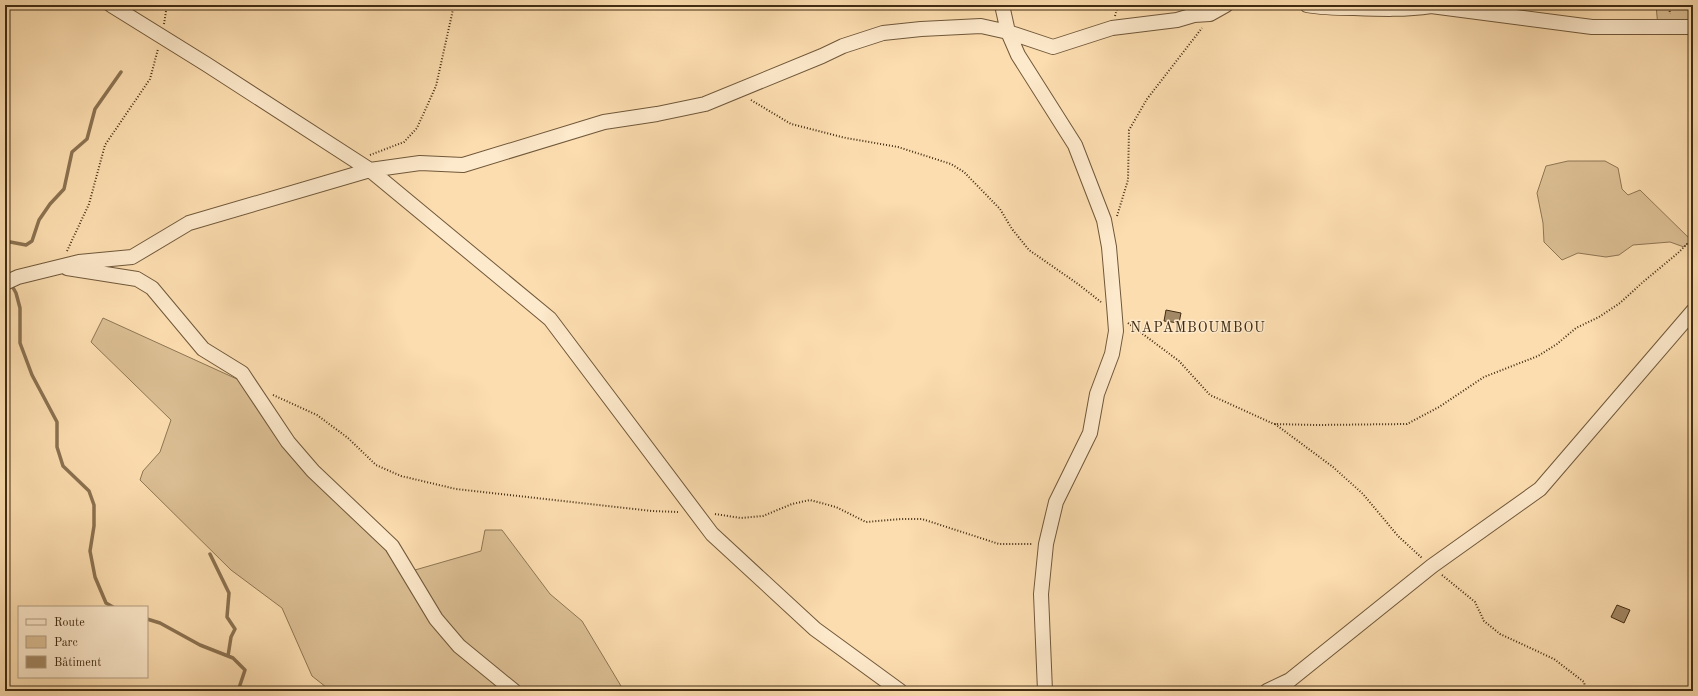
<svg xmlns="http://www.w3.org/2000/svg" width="1698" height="696" font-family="'Old Standard TT',serif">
  <rect width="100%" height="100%" fill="#fcddaf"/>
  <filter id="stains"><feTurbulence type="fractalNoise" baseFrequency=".005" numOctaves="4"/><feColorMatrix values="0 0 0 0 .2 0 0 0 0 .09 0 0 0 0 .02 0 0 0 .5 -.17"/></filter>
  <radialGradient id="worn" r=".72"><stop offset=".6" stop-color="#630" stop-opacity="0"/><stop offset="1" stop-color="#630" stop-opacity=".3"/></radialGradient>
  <path fill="#dcbf94" stroke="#8e7654" d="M1656,5H1693V27H1658Z
    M1568,161H1605L1618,168L1622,189L1628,195L1640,190L1691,240L1684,247L1670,242L1633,245L1619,255L1606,257L1578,253L1562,260L1544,242L1543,223L1537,193L1546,166Z
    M103,318L250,385L288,442L408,572L481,551L485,530H502L550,594L582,621L624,691H331L312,676L282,608L231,570L140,480L143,471L160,452L171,420L91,342Z"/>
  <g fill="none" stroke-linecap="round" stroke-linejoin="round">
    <path stroke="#8b7251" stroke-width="3.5" d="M5,241L26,245L32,241L39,220L50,204L64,189L72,152L87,139L95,109L121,72
      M11,284L16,293L20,308V343L32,375L57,422V447L63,466L89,491L94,505V526L90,551L95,577L106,603L113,607
      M210,554L229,593L227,617L235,629L231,637L228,656
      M147,619L160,623L200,645L233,658L245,670L238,691"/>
  </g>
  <path fill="#a28864" stroke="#412c13" d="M1166,310L1181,313L1179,323L1164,321Z
    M1617,605L1630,610L1624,623L1611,617Z"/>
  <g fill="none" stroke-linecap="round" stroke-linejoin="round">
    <g stroke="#70583a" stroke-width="16">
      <path id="minor" d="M111,5L206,64L370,170L550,319L712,534L815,629L900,691
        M1002,5L1008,32L1018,55L1075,145L1104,220L1109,247L1114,305L1116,331L1112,354L1097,394L1090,433L1056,502L1046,544L1041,594L1045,691
        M1307,5C1323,8 1338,8 1354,8C1380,9 1406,10 1431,6L1592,27H1693
        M67,268L137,279L152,288L203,349L242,373L288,442L313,471L392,546L436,619L459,646L514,691
        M5,283L18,277L79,262L132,257L189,223L370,170L420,163L463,165L604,122L657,114L705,104L822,56L843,46L883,33L921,29L981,26L1008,32L1053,47L1112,28L1177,20L1194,15L1210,14L1226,5
        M1267,691L1290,680L1432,566L1540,489L1693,311"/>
    </g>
    <path stroke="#412c13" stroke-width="2" stroke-dasharray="1 2" stroke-linecap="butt" d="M1669,5L1670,14
      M1115,16L1118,5
      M164,24L167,5
      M751,100L791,124L846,138L898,147L951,164L964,172L1000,209L1012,229L1029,250L1078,284L1101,302
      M370,155L404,142L417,128L436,86L454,5
      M1117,216L1128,180L1129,130L1147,99L1202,28
      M67,251L89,204L105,145L150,79L158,49
      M1128,323L1179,361L1210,395L1274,424L1316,425L1407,424L1439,407L1484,377L1538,356L1557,344L1576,328L1599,317L1620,303L1643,282L1678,253L1693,238
      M273,395L317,415L348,438L376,465L401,476L456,489L652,511L678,512
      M1275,424L1333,467L1363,494L1398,536L1422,558
      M715,514L741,518L763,516L792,504L810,500L836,507L866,522L901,519H922L999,544H1033
      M1442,575L1475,602L1484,621L1500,634L1554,659L1584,682L1586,691"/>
    <use href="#minor" stroke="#fde9cb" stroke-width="14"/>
  </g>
  <g text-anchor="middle" stroke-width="3" stroke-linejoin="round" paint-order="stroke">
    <g font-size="14" letter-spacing="1" fill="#412c13" stroke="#fde9cb">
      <text x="1198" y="332">NAPAMBOUMBOU</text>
    </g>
  </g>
  <rect width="1698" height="696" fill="none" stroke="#fcddaf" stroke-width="20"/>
  <rect x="6" y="6" width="1686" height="684" fill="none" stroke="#412c13" stroke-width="2"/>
  <rect x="10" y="10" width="1678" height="676" fill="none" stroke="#412c13"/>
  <rect x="18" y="606" width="130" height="72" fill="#fde9cb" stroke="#b29d81"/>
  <rect x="26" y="619" width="20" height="6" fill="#fde9cb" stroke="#b29d81"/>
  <text x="54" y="626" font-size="12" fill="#412c13">Route</text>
  <rect x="26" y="636" width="20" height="12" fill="#dcbf94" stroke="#b29d81"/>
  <text x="54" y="646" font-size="12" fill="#412c13">Parc</text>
  <rect x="26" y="656" width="20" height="12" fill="#a28864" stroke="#b29d81"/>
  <text x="54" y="666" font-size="12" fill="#412c13">Bâtiment</text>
  <rect width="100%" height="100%" filter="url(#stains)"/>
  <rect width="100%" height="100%" fill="url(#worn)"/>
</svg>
